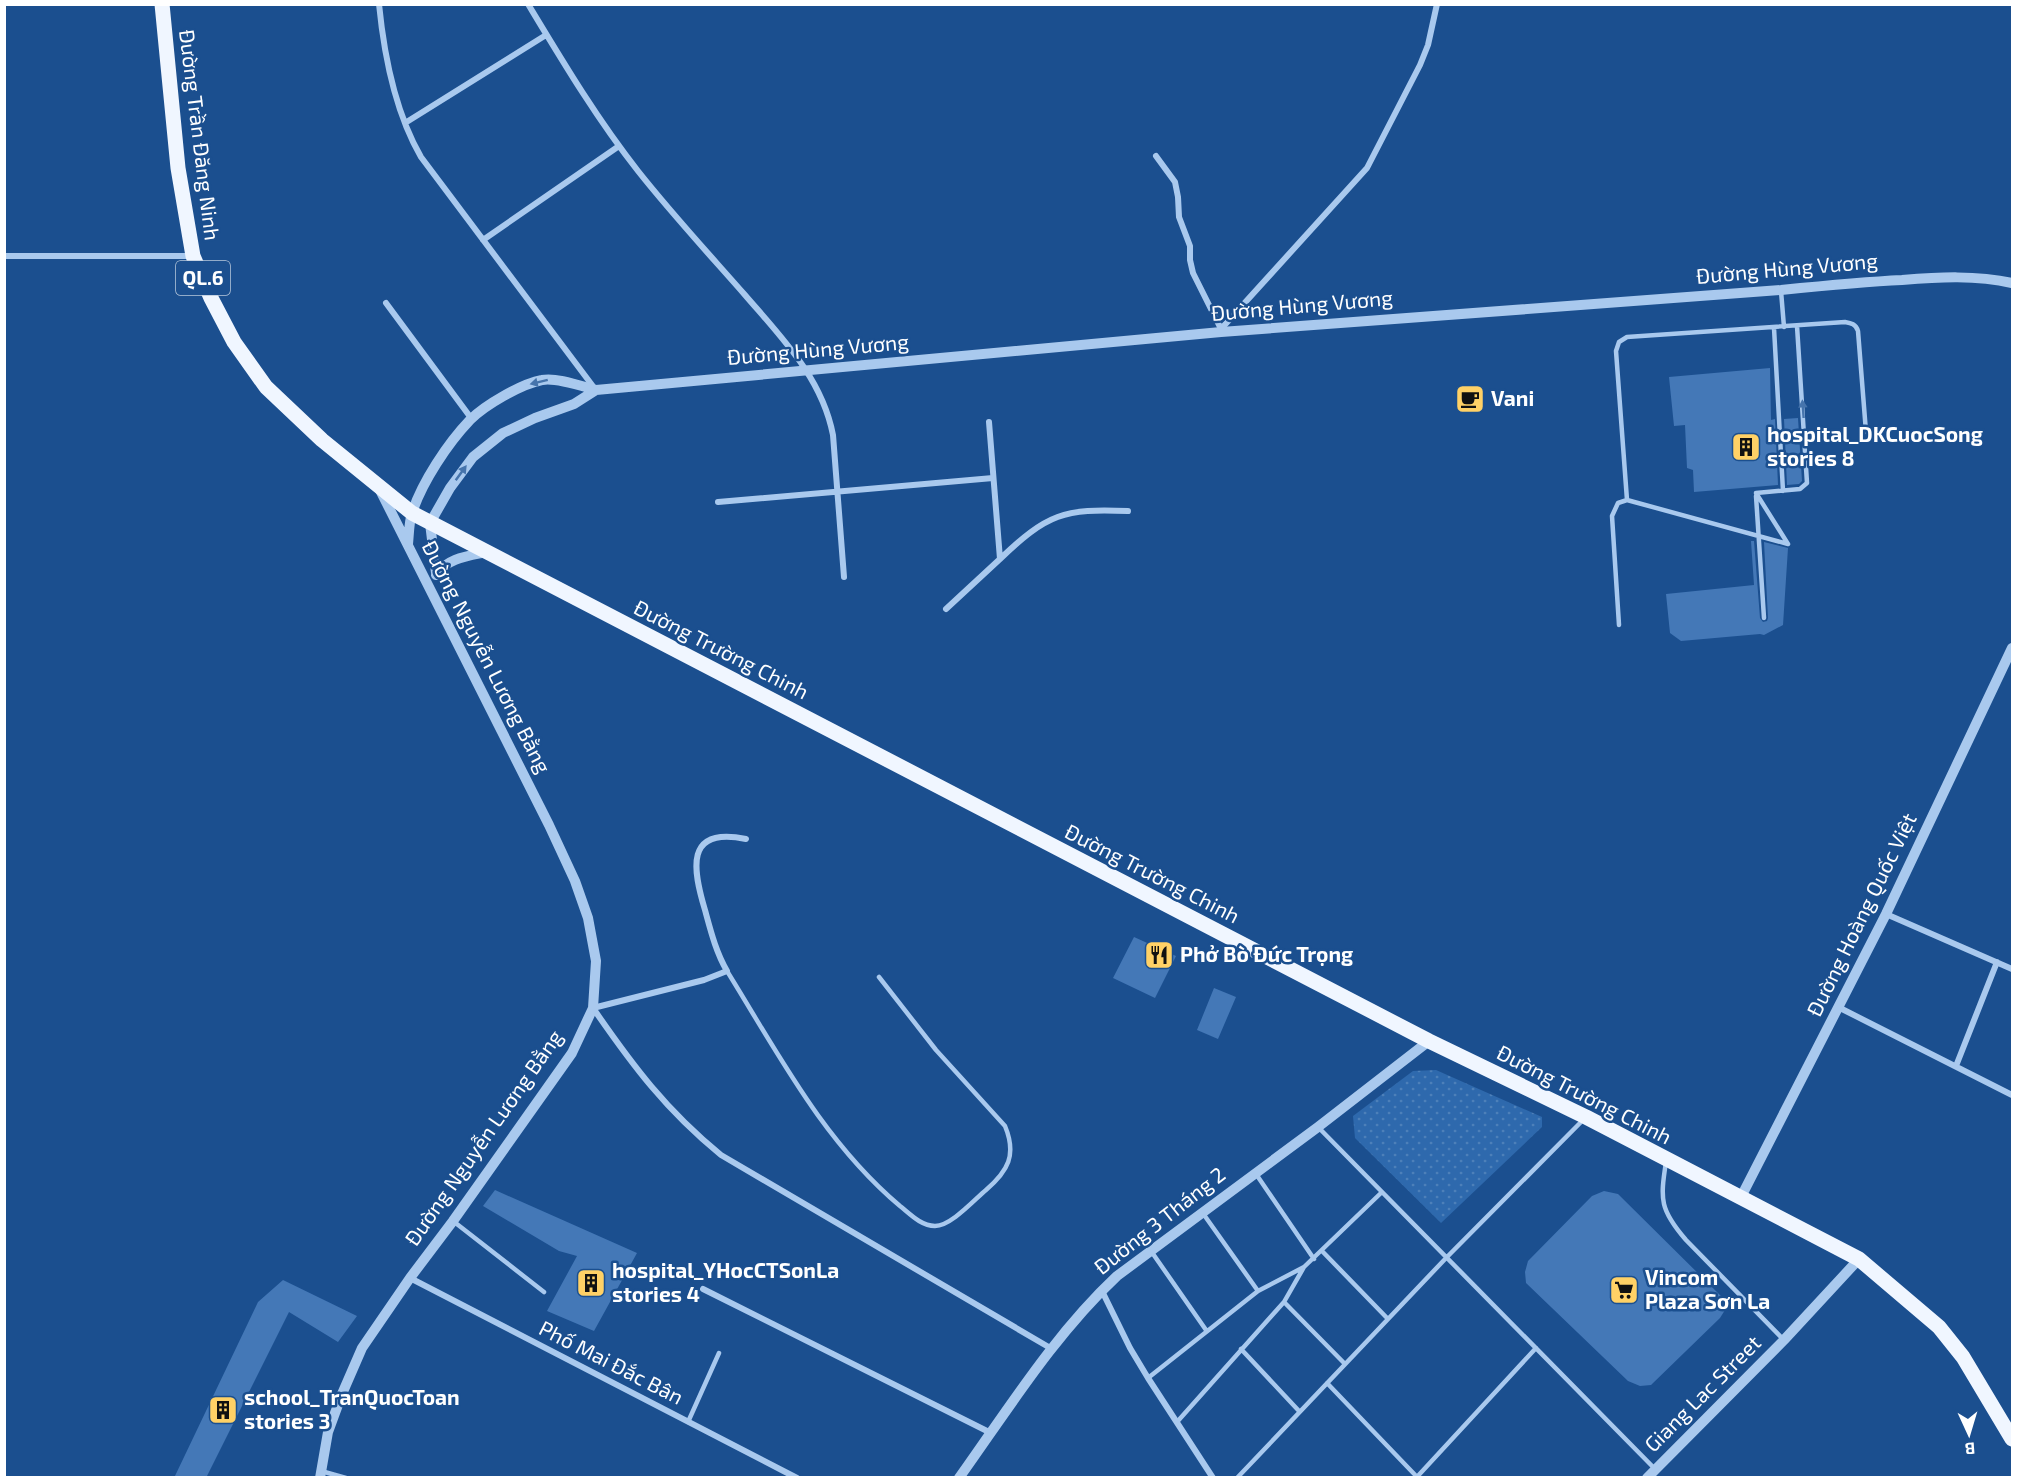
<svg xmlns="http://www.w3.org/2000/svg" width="2017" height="1482" font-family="'Exo 2',sans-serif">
  <defs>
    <pattern id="park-dots" width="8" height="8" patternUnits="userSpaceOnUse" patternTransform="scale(1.5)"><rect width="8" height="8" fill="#2e69ad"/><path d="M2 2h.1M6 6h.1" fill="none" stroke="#4d80b9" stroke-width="1.8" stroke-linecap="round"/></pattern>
  </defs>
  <rect width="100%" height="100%" fill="#1b4f8f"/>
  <path fill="url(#park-dots)" d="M1436,1070L1542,1117V1127L1441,1223L1355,1138L1353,1116L1413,1071Z"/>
  <path fill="#4478b7" d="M1770,368L1771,420L1775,419L1778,485L1694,492L1693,470L1687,468L1685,425L1674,426L1669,377Z
    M1798,418L1802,481L1799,484L1787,485L1784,419Z
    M1751,541H1754L1760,618L1763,622L1767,621L1768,618L1764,542L1788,548L1783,625L1764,635L1760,634L1681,641L1670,633L1666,594L1754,585Z
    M1134,937L1176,956L1155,998L1113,978Z
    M1214,988L1236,997L1218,1039L1197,1030Z
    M495,1190L637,1253L594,1331L547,1311L577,1256L559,1251L483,1206Z
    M1604,1191L1618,1194L1723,1298L1725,1310L1720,1318L1651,1385L1640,1386L1628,1381L1526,1283L1525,1272L1528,1261L1592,1196Z
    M283,1280L357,1316L338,1342L289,1312L206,1478H174L258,1302Z"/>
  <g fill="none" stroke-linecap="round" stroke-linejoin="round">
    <path stroke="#a9c9ee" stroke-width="4.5" d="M1781,291L1784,327
      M1797,326L1807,483L1800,489L1756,493L1788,544L1627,500L1616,351L1619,342L1627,337L1845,322C1851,323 1856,324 1858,331L1866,432
      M1774,328L1783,491
      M1756,496L1764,618
      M1619,625L1612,516L1618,503L1627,500
      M727,971C779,1055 824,1142 900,1206C910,1214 921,1226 935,1226C951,1226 974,1200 986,1190C1008,1171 1017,1155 1005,1126L936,1050L879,977
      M1318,1127L1655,1469
      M1666,1162C1660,1200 1660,1210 1686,1240L1784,1340
      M1256,1174L1314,1259
      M1202,1212L1258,1291
      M453,1221L544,1292
      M1151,1251L1206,1330
      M1322,1251L1388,1319
      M1284,1302L1345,1364
      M1241,1349L1299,1411
      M1148,1378L1258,1291L1304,1267L1382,1192
      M1327,1383L1418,1478
      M688,1422L719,1353
      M1177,1422L1284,1302L1304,1267
      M321,1471L346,1478
      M1237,1478L1447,1257L1584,1119
      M1416,1478L1536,1348"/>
    <path stroke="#a9c9ee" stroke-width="6" d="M379,4C384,55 395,112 421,157L595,389
      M528,4C563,62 597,119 638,171C672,214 709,254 745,295C782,338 822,378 833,435L844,577
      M405,123L546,35
      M1156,156L1175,182L1178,197L1179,217L1190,246V260L1193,273L1221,329
      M483,240L619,146
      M4,256H193
      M386,303L471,418
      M1221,332V329L1367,168L1420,65L1428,45L1437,4
      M718,502L993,478
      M1000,559C1047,514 1064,508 1128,511
      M946,609L1000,559L989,422
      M746,839C684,826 693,870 705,910C711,932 716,952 727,971L704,980L593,1008C633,1066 666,1110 721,1155L1052,1349
      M1886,914L2012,969
      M1838,1007L2012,1095
      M1956,1066L1997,962
      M410,1278L797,1478
      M703,1289L991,1433
      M1102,1291L1130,1348L1148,1378L1213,1478"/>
    <path stroke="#a9c9ee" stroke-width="10" d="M408,544C409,534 409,522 412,513C422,482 448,443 470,420C485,405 521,384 542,380C556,377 581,386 596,390L1221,332L1781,290C1821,286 1861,282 1902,280C1939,277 1976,275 2012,283
      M436,573L430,523L450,488L473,457L503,433L535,418L574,404L596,390
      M436,575C447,558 468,556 487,552
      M1741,1197L1886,914L2012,648
      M320,1478L328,1432L342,1394L362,1348L410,1278L453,1221L572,1053L593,1008L596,961L588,918L575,881L549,825L380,490
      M959,1478C1009,1408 1055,1334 1117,1276L1318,1127L1429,1041
      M1647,1478L1784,1340L1859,1259"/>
    <path stroke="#f0f6ff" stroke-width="15" d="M162,4L178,168L193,256L211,298L234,342L266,387L322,440L412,513L1429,1041L1586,1117L1859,1259L1939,1327L1963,1357L2012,1439"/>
  </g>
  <defs><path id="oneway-solid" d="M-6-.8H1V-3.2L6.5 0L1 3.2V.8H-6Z" transform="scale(1.5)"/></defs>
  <g fill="#4674ac">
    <use href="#oneway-solid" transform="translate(539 382) rotate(166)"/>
    <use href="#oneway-solid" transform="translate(1803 409) rotate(-94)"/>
    <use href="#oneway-solid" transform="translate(461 473) rotate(-54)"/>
  </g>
  <defs>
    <g id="cafe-square" transform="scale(1.5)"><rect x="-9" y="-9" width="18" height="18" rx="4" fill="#ffd166" stroke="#1b4f8f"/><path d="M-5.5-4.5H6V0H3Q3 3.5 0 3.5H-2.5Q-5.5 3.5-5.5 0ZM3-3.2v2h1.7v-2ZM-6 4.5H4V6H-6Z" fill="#111"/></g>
    <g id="building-square" transform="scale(1.5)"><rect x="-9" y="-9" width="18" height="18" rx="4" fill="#ffd166" stroke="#1b4f8f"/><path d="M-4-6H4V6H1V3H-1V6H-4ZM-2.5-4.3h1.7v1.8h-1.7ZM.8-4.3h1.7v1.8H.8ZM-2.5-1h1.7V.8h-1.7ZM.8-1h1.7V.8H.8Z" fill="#111"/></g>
    <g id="restaurant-square" transform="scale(1.5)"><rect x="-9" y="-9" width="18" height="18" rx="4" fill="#ffd166" stroke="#1b4f8f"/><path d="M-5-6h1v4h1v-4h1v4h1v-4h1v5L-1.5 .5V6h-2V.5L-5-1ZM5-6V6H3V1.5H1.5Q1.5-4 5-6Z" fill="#111"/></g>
    <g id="supermarket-square" transform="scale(1.5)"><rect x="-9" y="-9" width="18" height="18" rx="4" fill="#ffd166" stroke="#1b4f8f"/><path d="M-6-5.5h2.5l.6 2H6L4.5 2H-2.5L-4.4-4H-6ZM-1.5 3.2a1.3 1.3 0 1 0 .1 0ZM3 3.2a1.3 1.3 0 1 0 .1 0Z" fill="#111"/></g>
  </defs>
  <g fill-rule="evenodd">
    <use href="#cafe-square" x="1470" y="399"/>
    <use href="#building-square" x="1746" y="447"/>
    <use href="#restaurant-square" x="1159" y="955"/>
    <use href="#building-square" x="591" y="1283"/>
    <use href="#supermarket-square" x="1624" y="1290"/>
    <use href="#building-square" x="223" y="1410"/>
  </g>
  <g text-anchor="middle" stroke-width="5" stroke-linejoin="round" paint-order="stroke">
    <rect fill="#1b4f8f" stroke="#bbcadd" stroke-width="1.5" x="176" y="261" width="54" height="34" rx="4.5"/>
    <g font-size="20" font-weight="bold" fill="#fff">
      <text x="203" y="285">QL.6</text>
    </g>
    <g font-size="21" fill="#fff" stroke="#1b4f8f">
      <text transform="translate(199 135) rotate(83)" y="7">Đường Trần Đăng Ninh</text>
      <text transform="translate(1787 269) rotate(-5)" y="7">Đường Hùng Vương</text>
      <text transform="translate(1302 306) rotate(-5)" y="7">Đường Hùng Vương</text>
      <text transform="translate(818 350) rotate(-5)" y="7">Đường Hùng Vương</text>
      <text transform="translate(721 650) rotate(27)" y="7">Đường Trường Chinh</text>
      <text transform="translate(486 657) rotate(63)" y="7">Đường Nguyễn Lương Bằng</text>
      <text transform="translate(1152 874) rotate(27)" y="7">Đường Trường Chinh</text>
      <text transform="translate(1862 915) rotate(-64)" y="7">Đường Hoàng Quốc Việt</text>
      <text transform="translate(1584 1095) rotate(27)" y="7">Đường Trường Chinh</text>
      <text transform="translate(484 1138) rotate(-55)" y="7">Đường Nguyễn Lương Bằng</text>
      <text transform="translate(1160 1221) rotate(-38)" y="7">Đường 3 Tháng 2</text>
      <text transform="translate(611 1363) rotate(27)" y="7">Phố Mai Đắc Bân</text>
      <text transform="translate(1703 1394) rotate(-45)" y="7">Giang Lac Street</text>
    </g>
    <g font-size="21" font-weight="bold" fill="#fff" stroke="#1b4f8f" text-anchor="start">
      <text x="1491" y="406">Vani</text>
      <text x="1767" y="442">hospital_DKCuocSong<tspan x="1767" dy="24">stories 8</tspan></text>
      <text x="1180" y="962">Phở Bò Đức Trọng</text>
      <text x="612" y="1278">hospital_YHocCTSonLa<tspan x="612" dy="24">stories 4</tspan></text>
      <text x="1645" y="1285">Vincom<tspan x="1645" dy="24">Plaza Sơn La</tspan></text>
      <text x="244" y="1405">school_TranQuocToan<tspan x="244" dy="24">stories 3</tspan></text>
    </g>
  </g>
  <rect width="2017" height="1482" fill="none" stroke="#ffffff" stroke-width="12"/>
  <g transform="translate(1969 1434) rotate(176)" stroke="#1b4f8f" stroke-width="4.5" paint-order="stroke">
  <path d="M0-4.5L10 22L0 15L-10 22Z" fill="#ffffff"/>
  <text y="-9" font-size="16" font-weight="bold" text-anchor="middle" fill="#ffffff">B</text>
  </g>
</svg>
